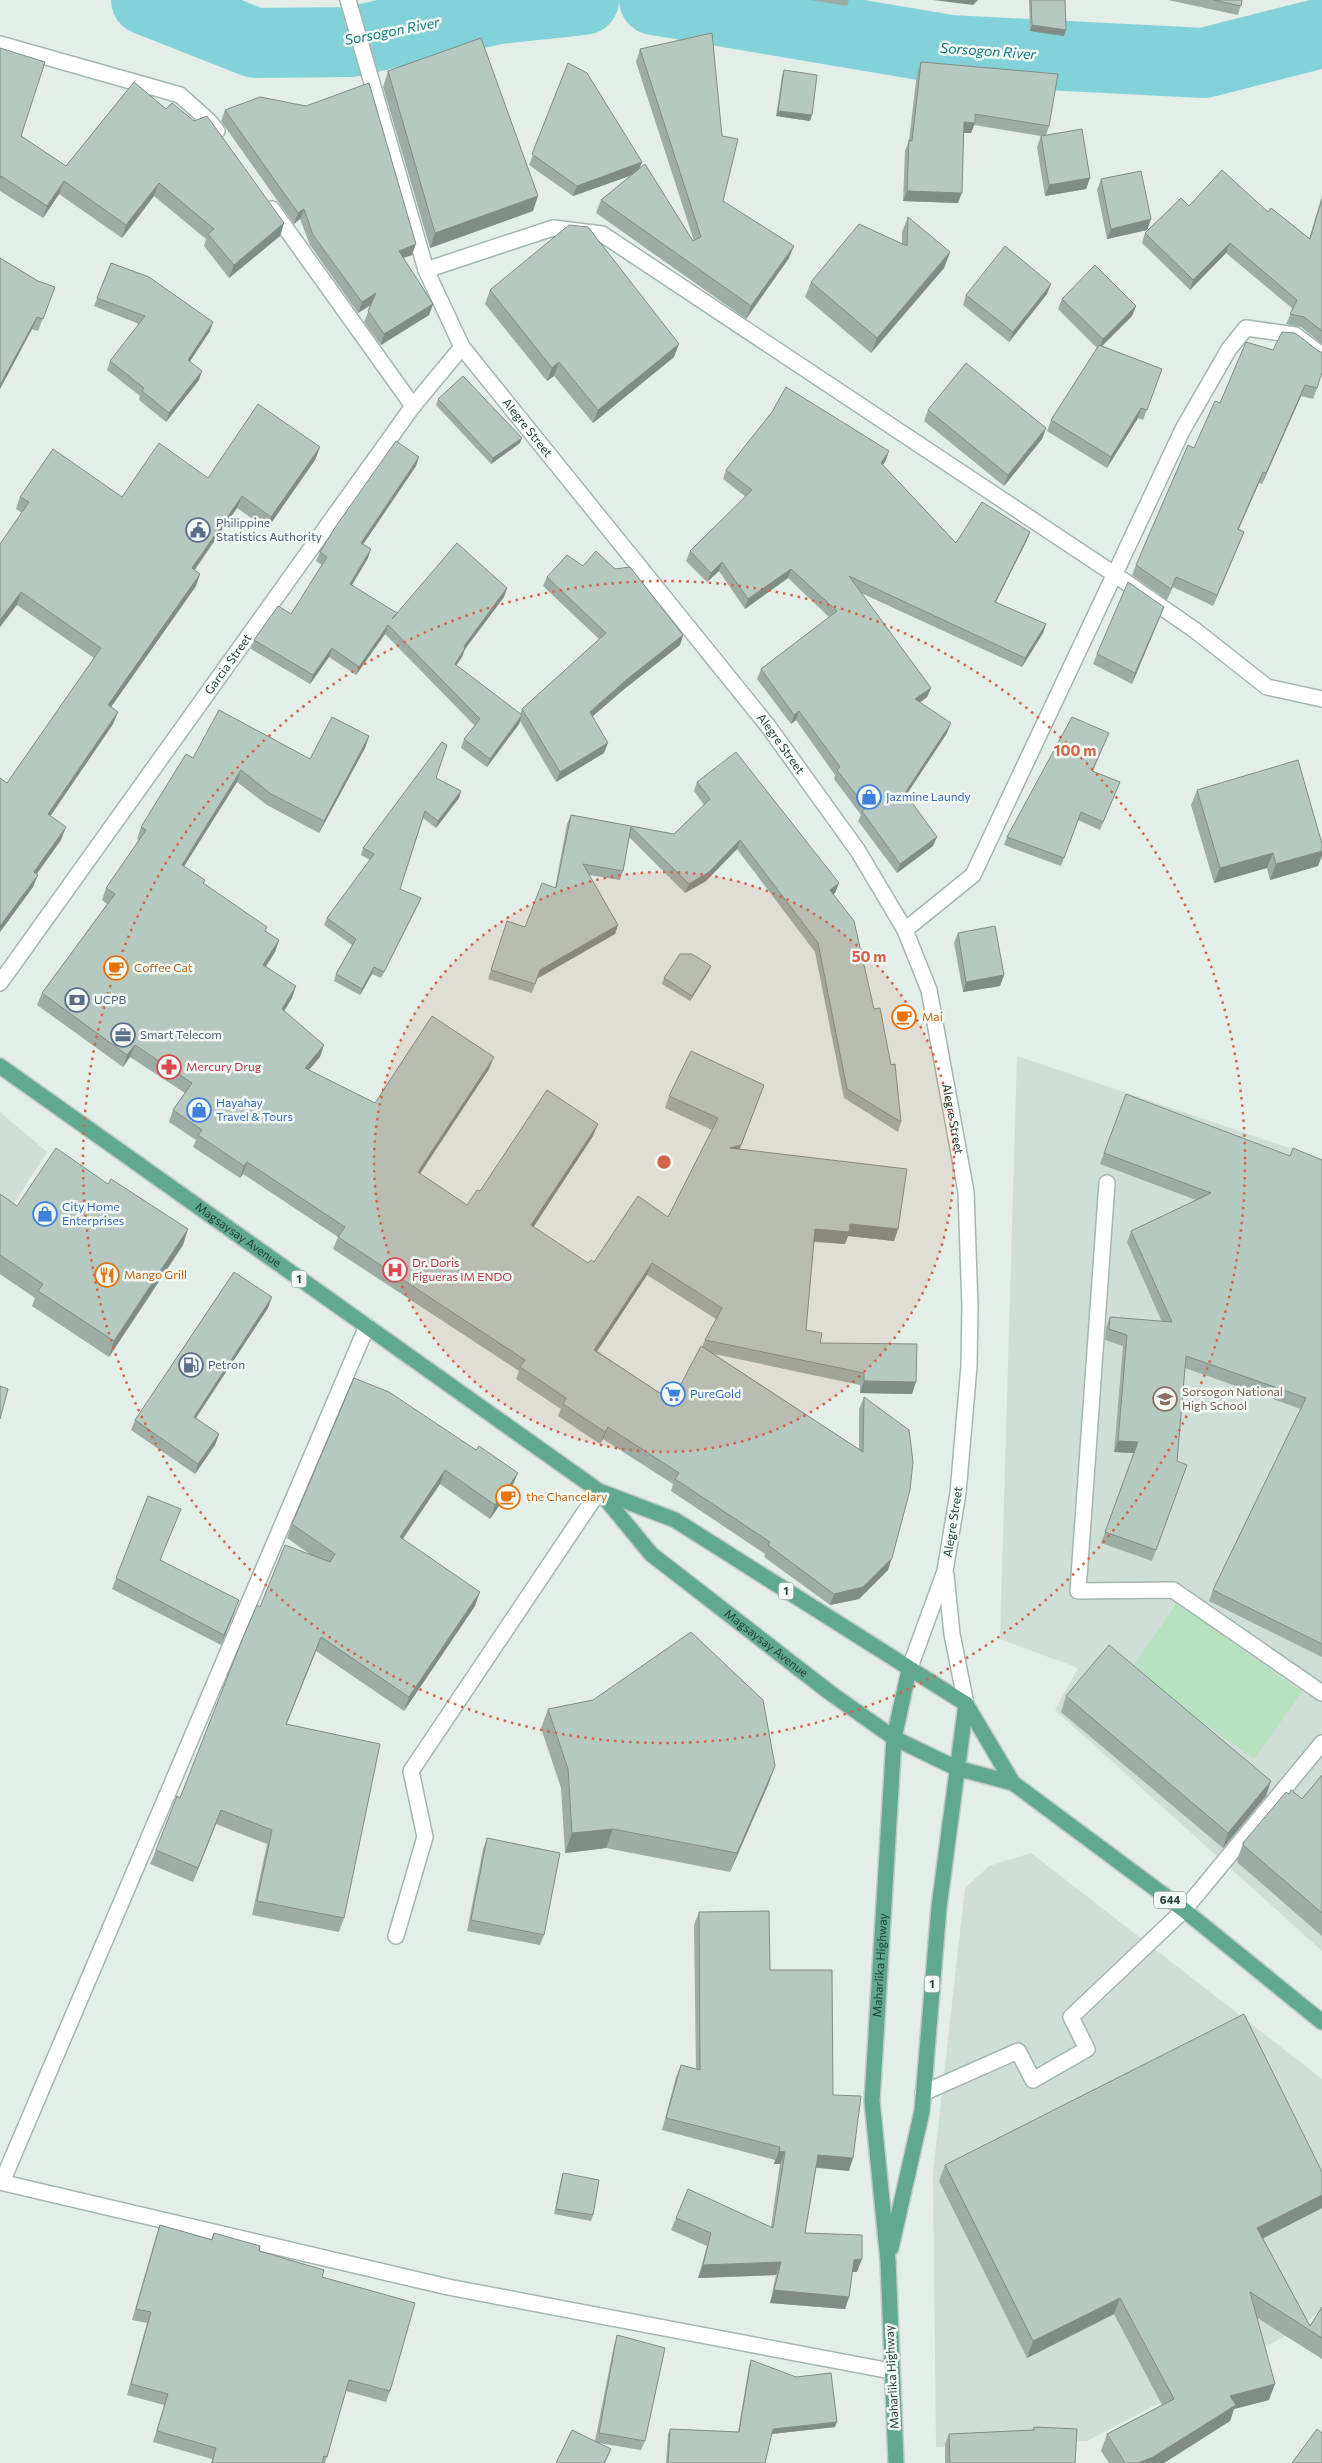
<svg xmlns="http://www.w3.org/2000/svg" width="1322" height="2463" font-family="Commissioner,sans-serif">
  <rect width="100%" height="100%" fill="#e2eee7"/>
  <path fill="#cfded6" d="M1017,1056L1322,1159V1951L1055,1710L1078,1668L1000,1639Z
    M0,1112L47,1152L0,1225Z
    M1031,1853L1322,2079V2308L1302,2327L1087,2441L936,2447L933,2173L965,1888L989,1866Z"/>
  <path fill="#b8e1c0" d="M1177,1603L1302,1692L1254,1759L1144,1680L1146,1675L1133,1666Z"/>
  <g fill="none" stroke-linecap="round" stroke-linejoin="round">
    <path stroke="#83d2d9" stroke-width="70" d="M146,0L255,43L350,42L498,9L584,0
      M654,0L950,50L1106,58L1204,63L1322,33"/>
    <g stroke="#a4b7ae" stroke-width="18">
      <path id="service" d="M1114,574L1196,631L1267,687L1322,699
        M1107,1183L1078,1591L1173,1590L1322,1693
        M923,2093L1018,2051L1033,2080L1087,2049L1071,2017L1184,1910L1322,1743"/>
    </g>
    <g stroke="#a4b7ae" stroke-width="18">
      <path id="minor" d="M0,44L180,95L210,122L217,131
        M272,209L413,406
        M426,270L553,228L602,234L1114,574
        M905,930L973,875L1183,429L1229,349L1246,328L1295,335L1322,355
        M396,1936L425,1837L411,1771L599,1491
        M0,2182L448,2287L891,2371
        M2,2182L367,1326"/>
    </g>
    <g stroke="#a4b7ae" stroke-width="18">
      <g id="tertiary">
        <path id="s1" d="M348,0L426,270L462,347L768,726L858,851L905,930L929,990L966,1192L970,1307L969,1366L958,1493L945,1571L909,1670"/>
        <path id="s2" d="M0,983L413,406L462,347"/>
        <path d="M946,1575L952,1634L966,1704"/>
      </g>
    </g>
    <g stroke="#c0cac6" stroke-width="18">
      <g id="primary">
        <path id="s3" d="M0,1066L599,1491L675,1520L966,1704L1013,1783"/>
        <path id="s4" d="M600,1492L651,1554L829,1692L894,1738L956,1768L1013,1783L1184,1910L1322,2022"/>
        <path d="M891,2248L922,2111L939,1907L966,1704"/>
        <path id="s5" d="M896,2463L888,2261L872,2101L894,1738L909,1670"/>
      </g>
    </g>
    <use href="#service" stroke="#fff" stroke-width="15"/>
    <use href="#minor" stroke="#fff" stroke-width="15"/>
    <use href="#tertiary" stroke="#fff" stroke-width="15"/>
    <use href="#primary" stroke="#61a890" stroke-width="15"/>
  </g>
  <path fill="#9dada5" fill-rule="evenodd" d="M810,0H849L847,6Z
    M1029,0H1065L1064,36L1030,31Z
    M1168,0H1242L1238,15Z
    M0,48L21,136L66,166L134,82L284,223L280,236L229,278L204,246L206,239L154,196L122,238L59,194L43,218L0,191Z
    M640,49L723,201L789,258L746,319L596,213L601,200L632,175L573,196L529,165L568,63L640,169L693,241H694L636,62Z
    M921,62L1049,126L1046,135L1090,178L1086,189L1045,196L1037,147L1041,136L974,125L971,133H964L958,203L903,201L905,151L909,140L917,73Z
    M784,70L810,121L776,116L782,76Z
    M388,71L533,211L430,248L383,87Z
    M225,110L412,255L403,258L433,304L429,315L381,345L364,322L371,305L358,313L310,245L300,219L294,224L221,121Z
    M1101,179L1151,219L1147,230L1107,239L1097,190Z
    M1322,196V344L1301,327L1286,324L1293,309L1226,253L1190,290L1142,243L1145,233L1189,206L1268,212L1309,239Z
    M908,217L950,252L944,268L871,353L805,297L811,282L902,243V232Z
    M0,258L38,281L55,287L38,331L32,329L0,389Z
    M111,263L210,331L189,362L199,380L166,422L139,400L140,396L107,370L110,361L139,324L94,306Z
    M490,290L674,357L593,423L554,376L547,381L485,304Z
    M1047,294L1009,342L963,305L966,295Z
    M1062,299L1136,306L1132,316L1102,346L1162,369L1143,420L1138,418L1107,468L1047,431L1051,420L1097,348L1058,309Z
    M1273,350L1317,388L1313,399L1301,396L1262,484L1259,483L1238,529L1244,532L1213,606L1173,587L1167,600L1132,575L1136,565L1194,448L1220,403Z
    M438,399L520,443L491,464L436,405Z
    M928,410L1046,428L1042,439L1004,486L924,421Z
    M320,447L315,460L267,529L237,508L195,570L196,586L111,707L118,712L113,724L50,816L61,840L37,874L33,887L0,932V778L7,783L94,658L17,605L22,513L16,509L20,497H122L208,478Z
    M886,460L883,465L956,543L1030,532L1026,542L996,602L1046,624L1043,633L1022,667L861,593L931,688L927,697L920,703L947,733L906,795L933,846L897,873L858,821L861,815L834,779L835,775L796,720L791,724L757,679L761,669L829,617L788,578L745,609L719,571L707,582L686,561L690,551L746,497L723,479L726,470Z
    M416,466L363,544L368,558L352,585L396,615L507,588L504,597L465,649L462,657L456,665L520,714L522,709L599,639L543,586L547,577L683,635L680,645L623,690L592,717L604,753L556,782L520,721L519,724L487,767L461,748L464,739L475,726L385,634L356,675L329,657L310,684L251,649L254,640L291,614L322,565L316,561L320,552Z
    M1164,607L1132,684L1093,664L1097,654Z
    M1109,733L1093,771L1120,782L1100,830L1078,820L1061,866L1004,845L1007,837Z
    M369,736L365,748L319,833L267,805L237,782L184,866L205,880L204,884L266,931L279,940L275,952L266,966L292,998L284,1011L320,1057L309,1070L375,1103L489,1069L420,1174L467,1205L480,1191L593,1136L533,1227L588,1263L594,1262L668,1217L712,1130L665,1108L669,1096L764,1085L740,1149L898,1229L894,1241L848,1236L845,1244L814,1242L806,1330L820,1343L912,1394L860,1393V1385L714,1354L859,1449V1409L864,1397L888,1570L859,1599L830,1605L764,1557L765,1554L671,1491L673,1484L603,1439L600,1444L558,1416L561,1409L516,1379L519,1371L333,1249L338,1237L243,1174L240,1178L193,1147L196,1140L169,1122L173,1110L185,1093L130,1057L123,1067L37,1005L42,993L107,904L102,900L106,888L139,840L137,839L141,827L193,758L310,759ZM647,1275L716,1319L705,1340L702,1347L672,1401L597,1351Z
    M436,778L461,791L459,798L436,828L423,818L400,889L421,898L418,905L381,978L372,974L360,995L334,981L336,974L352,945L324,925L327,918L370,860L361,855L363,848Z
    M697,782L839,883L835,893L833,894L874,1009L901,1122L898,1132L844,1098L815,952L737,849L706,881L685,893L629,837L623,871L620,880L589,875L618,925L615,934L537,979L532,993L488,979L507,921L525,927L555,888L567,824L571,815L674,834L704,805L694,791Z
    M1197,790L1318,866L1270,880L1267,868L1214,883L1191,805Z
    M958,933L1004,975L1000,986L963,992L954,943Z
    M711,966L709,971L690,1001L662,984L664,978Z
    M1126,1094L1290,1156L1322,1160V1657L1209,1601L1213,1590L1301,1409L1185,1368L1177,1461L1187,1465L1152,1561L1101,1543L1134,1453L1114,1452L1123,1346L1105,1340L1106,1328L1110,1317L1162,1322L1127,1242L1131,1231L1196,1200L1100,1164Z
    M0,1194L17,1206L183,1245L109,1357L32,1306L35,1298L0,1274Z
    M268,1308L196,1418L219,1434L215,1445L195,1474L131,1430L135,1420Z
    M354,1378L512,1487L490,1519L440,1484L403,1539L475,1606L404,1711L316,1651L286,1724L344,1918L339,1932L252,1915L267,1844L216,1824L193,1882L150,1864L156,1850L180,1798L260,1607L311,1555L287,1538L292,1524Z
    M148,1496L161,1560L235,1611L221,1645L112,1589Z
    M1066,1696L1266,1796L1223,1848L1061,1712Z
    M548,1709L775,1766L768,1785L730,1872L606,1848L565,1853L561,1788L541,1728Z
    M1322,1775V1936L1238,1863L1237,1860L1243,1843L1289,1794L1302,1799Z
    M487,1838L544,1935L540,1945L467,1931L483,1849Z
    M699,1912L770,1970L833,2095L849,2171L816,2168L805,2233L857,2272H852L849,2297L845,2309L770,2303L776,2275L698,2278L707,2246L671,2230L676,2218L771,2227L780,2164H774L775,2160L662,2130L676,2077L681,2065L696,2069L694,1925Z
    M945,2165L1322,2172V2208L1263,2238L1310,2326L1322,2307V2359L1256,2317L1269,2400L1234,2409L1230,2421L1164,2463H1109L1101,2451L1107,2434L1162,2405L1114,2314L1027,2358L939,2181Z
    M563,2173L593,2215L591,2221L554,2214L561,2179Z
    M160,2225L211,2239L214,2233L322,2277L390,2391L386,2402L346,2391L325,2463H211L212,2459L153,2442L164,2405L127,2395L147,2323L132,2320L156,2236Z
    M617,2335L645,2441L641,2450L599,2443L611,2449L605,2463H556L595,2441L614,2345Z
    M751,2360L835,2427L771,2434L765,2463H666L668,2434L670,2429L738,2432L749,2366Z
    M1034,2427L1075,2463H945V2444L949,2434L1033,2430Z"/>
  <path fill="#7f8d86" d="M933,0H978L973,5Z
    M1032,25L1066,30L1064,36L1030,31Z
    M778,111L812,115L810,121L776,116Z
    M964,122L975,123L971,133H961Z
    M642,162L638,173L573,196L577,186Z
    M1090,178L1086,189L1045,196L1049,185Z
    M64,181L59,194L43,218L47,206Z
    M159,183L154,196L122,238L126,225Z
    M907,191L962,193L958,203L903,201Z
    M538,196L533,211L430,248L435,233Z
    M304,209L300,219L294,224L298,213Z
    M1151,219L1147,230L1107,239L1111,229Z
    M284,223L280,236L229,278L234,265Z
    M1230,243L1226,253L1190,290L1193,280Z
    M416,244L412,255L395,261L399,251Z
    M794,246L789,258L746,319L751,306Z
    M950,252L944,268L871,353L877,338Z
    M1051,284L1047,294L1009,342L1013,332Z
    M376,293L372,304L358,313L362,302Z
    M433,304L429,315L381,345L384,334Z
    M1136,306L1132,316L1099,349L1103,339Z
    M37,317L32,329L0,389V385Z
    M213,322L210,331L185,369L188,360Z
    M679,344L674,357L593,423L598,410Z
    M559,362L554,376L547,381L552,368Z
    M202,371L199,380L166,422L169,413Z
    M1305,385L1301,396L1262,484L1266,473Z
    M1141,408L1138,418L1107,468L1111,457Z
    M1046,428L1042,439L1004,486L1008,475Z
    M522,438L520,443L491,464L493,458Z
    M320,447L315,460L267,529L271,517Z
    M889,451L886,460L878,473L881,463Z
    M419,457L416,466L358,552L361,543Z
    M1263,472L1259,483L1234,540L1238,529Z
    M242,496L237,508L187,580L192,568Z
    M1030,532L1026,542L991,611L995,602Z
    M1244,532L1240,542L1213,606L1217,595Z
    M371,549L368,558L347,593L350,584Z
    M722,562L719,571L707,582L711,573Z
    M791,569L788,578L745,609L748,599Z
    M200,574L196,586L104,717L108,705Z
    M507,588L504,597L465,649L462,657L451,673L455,664L464,646Z
    M21,592L17,605L0,627V620Z
    M1164,607L1160,617L1132,684L1135,673Z
    M1046,624L1043,633L1022,667L1025,658Z
    M388,625L385,634L356,675L359,667Z
    M683,635L680,645L623,690L586,722L590,712L626,680Z
    M332,648L329,657L310,684L313,675Z
    M931,688L927,697L911,709L915,699Z
    M799,711L796,720L791,724L794,715Z
    M118,712L113,724L43,827L48,814Z
    M522,715L519,724L487,767L490,759Z
    M951,723L947,733L901,803L905,793Z
    M369,736L365,748L319,833L324,821Z
    M608,743L604,753L556,782L560,772Z
    M241,770L237,782L178,876L182,865Z
    M461,791L459,798L436,828L438,821Z
    M66,827L61,840L29,884L34,872Z
    M937,837L933,846L897,873L900,864Z
    M740,840L737,849L706,881L685,893L689,884Z
    M1322,851V856L1318,866L1270,880L1276,864Z
    M1273,853L1267,868L1214,883L1220,868Z
    M38,875L33,887L0,932V926Z
    M839,883L835,893L827,899L830,890Z
    M421,898L418,905L381,978Z
    M618,925L615,934L536,979L540,970Z
    M279,940L275,952L259,977L263,965Z
    M711,966L709,971L690,1001L692,996Z
    M374,967L372,974L360,995L362,989Z
    M1004,975L1000,986L963,992L966,982Z
    M296,986L292,998L278,1021L282,1009Z
    M135,1045L130,1057L123,1067L127,1055Z
    M324,1045L320,1057L301,1079L305,1068Z
    M494,1057L489,1069L413,1184L418,1172Z
    M764,1085L736,1157L726,1160Z
    M598,1124L593,1136L527,1237L531,1225Z
    M247,1162L243,1174L240,1178L244,1166Z
    M850,1224L898,1229L894,1241L848,1236L845,1244L811,1241L815,1229Z
    M188,1229L183,1245L109,1357L114,1341Z
    M652,1263L647,1275L590,1362L594,1350Z
    M272,1297L268,1308L190,1427L194,1417Z
    M864,1381L916,1382L912,1394L860,1393Z
    M608,1427L603,1439L600,1444L605,1432Z
    M219,1434L215,1445L195,1474L198,1464Z
    M1118,1441L1138,1442L1134,1453L1114,1452Z
    M445,1470L440,1484L394,1551L400,1537Z
    M518,1473L512,1487L490,1519L495,1505Z
    M892,1558L888,1570L859,1599L830,1605L834,1594Z
    M480,1592L475,1606L404,1711L409,1697Z
    M239,1600L235,1611L221,1645L224,1635Z
    M321,1637L316,1651L281,1738L286,1724Z
    M775,1766L768,1785L730,1872L737,1853Z
    M1271,1781L1266,1796L1223,1848L1228,1833Z
    M221,1810L216,1824L193,1882L198,1868Z
    M613,1829L606,1848L565,1853L572,1833Z
    M779,2151L785,2152L780,2164H774Z
    M818,2155L853,2158L849,2171L814,2167Z
    M1322,2195V2208L1252,2244L1257,2228Z
    M862,2259L857,2272H849L854,2260Z
    M781,2262L776,2275L698,2278L703,2265Z
    M774,2290L849,2297L845,2309L770,2303Z
    M1120,2298L1114,2314L1027,2358L1033,2341Z
    M1275,2384L1269,2400L1234,2409L1230,2421L1164,2463H1138L1230,2396Z
    M837,2422L835,2427L771,2434L773,2429Z"/>
  <path fill="#b6c9c0" stroke="#7f8d86" d="M1031,0H1065L1066,30L1032,25Z
    M1214,0H1242L1241,6Z
    M712,33L722,136L738,139L723,201L794,246L751,306L601,200L645,164L693,241L701,237L640,49Z
    M481,38L538,196L435,233L388,71Z
    M0,48L45,62L21,136L66,166L134,82L166,109L172,103L194,121L207,116L284,223L234,265L208,234L214,229L159,183L126,225L64,181L47,206L1,176L0,178Z
    M921,62L1058,74L1049,126L975,114V123L964,122L962,193L907,191L909,140L912,141Z
    M568,63L587,73L642,162L577,186L532,154Z
    M784,70L817,75L812,115L778,111Z
    M369,83L416,244L399,251L433,304L384,334L368,311L376,293L362,302L313,235L304,209L298,213L225,110L260,97L306,106Z
    M1082,129L1090,178L1049,185L1041,136Z
    M1222,170L1268,212L1271,208L1310,239L1322,199V331L1304,317L1290,314L1297,300L1230,243L1193,280L1145,233L1181,198L1189,206Z
    M1141,171L1151,219L1111,229L1101,179Z
    M908,217L950,252L877,338L811,282L859,224L907,246Z
    M569,225L588,227L679,344L598,410L559,362L552,368L490,290Z
    M1005,246L1051,284L1013,332L966,295Z
    M0,258L38,281L55,287L43,319L37,317L0,385Z
    M111,263L149,277L213,322L188,360L202,371L169,413L142,391L144,388L110,361L145,316L97,298Z
    M1095,265L1136,306L1103,339L1062,299Z
    M1282,332L1295,333L1320,352H1322V372L1317,388L1305,385L1266,473L1263,472L1238,529L1244,532L1217,595L1176,577L1171,589L1136,565L1188,445L1194,448L1215,401L1220,403L1246,342L1273,350Z
    M1099,345L1162,369L1147,410L1141,408L1111,457L1051,420Z
    M966,363L1046,428L1008,475L928,410Z
    M463,376L522,438L493,458L438,399Z
    M786,387L889,451L881,463L956,543L982,502L1030,532L995,602L1046,624L1025,658L849,576L931,688L915,699L951,723L905,793L937,837L900,864L862,811L866,808L837,770L840,767L799,711L794,715L761,669L837,611L791,569L748,599L722,562L711,573L690,551L752,490L726,470L772,412Z
    M258,404L320,447L271,517L242,496L192,568L200,574L108,705L118,712L48,814L66,827L34,872L38,875L0,926V778L7,783L101,648L21,592L0,620V544L29,502L20,497L53,449L122,497L159,443L208,478Z
    M396,441L419,457L361,543L371,549L350,584L397,613L392,619L457,543L507,588L464,646L465,648L455,664L522,715L490,759L464,739L480,719L388,625L359,667L332,648L313,675L254,640L278,606L291,614L327,557L320,552L336,526Z
    M596,551L615,569L630,567L683,635L626,680L590,712L608,743L560,772L522,709L606,633L547,577L567,555L583,566Z
    M1128,582L1164,607L1135,673L1097,654Z
    M219,710L310,759L332,717L369,736L324,821L271,794L241,770L182,865L205,880L203,883L267,927L265,931L279,940L263,965L296,986L282,1009L324,1045L305,1068L375,1103L432,1016L494,1057L418,1172L467,1205L477,1190L480,1191L547,1090L598,1124L531,1225L588,1263L591,1260L594,1262L638,1196L668,1217L718,1118L669,1096L691,1051L764,1085L741,1145L730,1148L907,1169L898,1229L850,1224L849,1232L815,1229L806,1330L822,1333L820,1343L917,1344L916,1382L864,1381V1373L705,1340L722,1308L652,1263L594,1350L672,1401L701,1346L863,1452L864,1397L909,1430L913,1462L910,1490L892,1558L863,1587L834,1594L768,1545L770,1542L675,1479L679,1473L608,1427L605,1432L563,1404L566,1398L520,1367L525,1360L338,1237L345,1227L247,1162L244,1166L198,1135L202,1130L173,1110L192,1083L135,1045L127,1055L42,993L115,894L106,888L146,830L141,827L186,754L193,758Z
    M1072,717L1109,733L1092,771L1120,782L1103,822L1081,812L1064,858L1007,837Z
    M442,742L447,745L436,778L461,791L438,821L425,811L400,889L421,898L384,972L374,967L362,989L336,974L356,939L327,918L374,854L363,848Z
    M736,752L839,883L830,890L854,921L874,1009L880,1008L891,1065L895,1064L901,1122L847,1089L818,943L740,840L709,872L689,884L631,827L623,871L583,864L618,925L540,970L535,984L491,970L507,921L525,927L542,883L556,888L571,815L674,834L710,799L697,782Z
    M1298,760L1322,844V851L1276,864L1273,853L1220,868L1197,790Z
    M995,926L1004,975L966,982L958,933Z
    M680,954H692L711,966L692,996L664,978Z
    M1126,1094L1290,1156L1293,1148L1322,1160V1644L1213,1590L1306,1398L1186,1356L1177,1461L1187,1465L1156,1550L1105,1532L1138,1442L1118,1441L1127,1335L1109,1329L1110,1317L1172,1322L1131,1231L1211,1193L1104,1153Z
    M56,1148L108,1184L111,1179L188,1229L114,1341L38,1291L43,1284L0,1255V1194L17,1206Z
    M234,1272L272,1297L194,1417L219,1434L198,1464L135,1420Z
    M354,1378L389,1392L476,1450L479,1446L518,1473L495,1505L445,1470L400,1537L480,1592L409,1697L321,1637L286,1724L380,1744L344,1918L257,1901L272,1830L221,1810L198,1868L156,1850L177,1796L180,1798L242,1640L257,1605L260,1607L285,1545L330,1562L335,1554L292,1524Z
    M0,1386L8,1389L0,1419Z
    M148,1496L181,1509L160,1560L239,1600L224,1635L116,1578Z
    M691,1632L763,1700L775,1766L737,1853L613,1829L572,1833L568,1769L548,1709L593,1700Z
    M1109,1645L1271,1781L1228,1833L1066,1696Z
    M1322,1775V1913L1244,1846L1243,1843L1286,1792L1289,1794L1291,1790L1302,1799Z
    M487,1838L560,1853L544,1935L471,1920Z
    M769,1911L770,1970H832L833,2095L861,2096L853,2158L818,2155L805,2233L862,2235V2259L854,2260L849,2297L774,2290L781,2262L703,2265L711,2233L676,2218L688,2189L773,2228L785,2152L779,2151L780,2147L666,2118L681,2065L700,2070L699,1912Z
    M1244,2014L1322,2172V2195L1257,2228L1310,2326L1322,2307V2338L1250,2292L1275,2384L1230,2396L1236,2405L1153,2457L1138,2463H1125L1107,2434L1174,2399L1120,2298L1033,2341L945,2165Z
    M563,2173L599,2180L593,2215L556,2209Z
    M160,2225L212,2240L214,2233L260,2246L259,2251L324,2270L322,2277L415,2303L390,2391L349,2380L327,2457L324,2456L322,2463H212L216,2448L157,2431L168,2394L131,2384L151,2312L136,2309Z
    M617,2335L665,2348L645,2441L599,2433Z
    M751,2360L796,2377L831,2373L837,2422L773,2429L765,2463H668L670,2429L739,2432Z
    M1034,2427L1077,2429L1075,2463H950L949,2434L1034,2430Z
    M1317,2429L1322,2433V2463H1292Z
    M572,2430L611,2449L604,2463H556Z"/>
  <circle cx="664" cy="1162" r="290" fill="#d26349" fill-opacity=".12"/>
  <g fill="none" stroke="#d26349" stroke-width="2.5" stroke-dasharray="2.5 5">
    <circle cx="664" cy="1162" r="290"/>
    <circle cx="664" cy="1162" r="581"/>
  </g>
  <defs>
    <g id="civic-ring" transform="scale(1.25)"><circle r="9.5" fill="#f3faf6" stroke="#5c6f8a" stroke-width="1.5"/><path d="M-.6-6.5H3V-4.5H.6V-3L4-1V1h2V6H-6V1h2V-1L-.6-3ZM-1.2 2.5V6h2.4V2.5Z" fill="#5c6f8a"/></g>
    <g id="shop-ring" transform="scale(1.25)"><circle r="9.5" fill="#f3faf6" stroke="#3f7fe0" stroke-width="1.5"/><path d="M-5-2.5h2.3a2.7 3.5 0 0 1 5.4 0H5L5.5 6h-11ZM-1.5-2.5h3a1.5 2.3 0 0 0-3 0Z" fill="#3f7fe0"/></g>
    <g id="cafe-ring" transform="scale(1.25)"><circle r="9.5" fill="#f3faf6" stroke="#e8710a" stroke-width="1.5"/><path d="M-5.5-4.5H6V0H3Q3 3.5 0 3.5H-2.5Q-5.5 3.5-5.5 0ZM3-3.2v2h1.7v-2ZM-6 4.5H4V6H-6Z" fill="#e8710a"/></g>
    <g id="bank-ring" transform="scale(1.25)"><circle r="9.5" fill="#f3faf6" stroke="#5c6f8a" stroke-width="1.5"/><path d="M-6-4H6V4H-6ZM0-2.3a2.3 2.3 0 1 0 0 4.6a2.3 2.3 0 1 0 0-4.6Z" fill="#5c6f8a"/></g>
    <g id="office-ring" transform="scale(1.25)"><circle r="9.5" fill="#f3faf6" stroke="#5c6f8a" stroke-width="1.5"/><path d="M-6-3h4V-5.5h4V-3h4V5H-6ZM-1-4.5V-3h2v-1.5ZM-6 0V1H6V0Z" fill="#5c6f8a"/></g>
    <g id="pharmacy-ring" transform="scale(1.25)"><circle r="9.5" fill="#f3faf6" stroke="#e0444e" stroke-width="1.5"/><path d="M-2-6h4v4h4v4h-4v4h-4v-4h-4v-4h4Z" fill="#e0444e"/></g>
    <g id="hospital-ring" transform="scale(1.25)"><circle r="9.5" fill="#f3faf6" stroke="#e0444e" stroke-width="1.5"/><path d="M-5-5h3v3.5h4V-5h3V5h-3V1.5h-4V5h-3Z" fill="#e0444e"/></g>
    <g id="restaurant-ring" transform="scale(1.25)"><circle r="9.5" fill="#f3faf6" stroke="#e8710a" stroke-width="1.5"/><path d="M-5-6h1v4h1v-4h1v4h1v-4h1v5L-1.5 .5V6h-2V.5L-5-1ZM5-6V6H3V1.5H1.5Q1.5-4 5-6Z" fill="#e8710a"/></g>
    <g id="fuel-ring" transform="scale(1.25)"><circle r="9.5" fill="#f3faf6" stroke="#5c6f8a" stroke-width="1.5"/><path d="M-5.5-6h7V0h2V4h1.3V-2.5L3-4.5l.8-.8L6-3V5H2.5V1h-1V6h-7ZM-4.2-4.7v3.2H.2V-4.7Z" fill="#5c6f8a"/></g>
    <g id="supermarket-ring" transform="scale(1.25)"><circle r="9.5" fill="#f3faf6" stroke="#3f7fe0" stroke-width="1.5"/><path d="M-6-5.5h2.5l.6 2H6L4.5 2H-2.5L-4.4-4H-6ZM-1.5 3.2a1.3 1.3 0 1 0 .1 0ZM3 3.2a1.3 1.3 0 1 0 .1 0Z" fill="#3f7fe0"/></g>
    <g id="school-ring" transform="scale(1.25)"><circle r="9.5" fill="#f3faf6" stroke="#8d6e63" stroke-width="1.5"/><path d="M0-5L7-2L0 1L-7-2ZM-4 1L0 2.5L4 1V4Q0 6-4 4Z" fill="#8d6e63"/></g>
  </defs>
  <g fill-rule="evenodd">
    <use href="#civic-ring" x="198" y="530"/>
    <use href="#shop-ring" x="869" y="797"/>
    <use href="#cafe-ring" x="116" y="968"/>
    <use href="#bank-ring" x="77" y="1000"/>
    <use href="#cafe-ring" x="904" y="1017"/>
    <use href="#office-ring" x="123" y="1035"/>
    <use href="#pharmacy-ring" x="169" y="1067"/>
    <use href="#shop-ring" x="199" y="1110"/>
    <use href="#shop-ring" x="45" y="1214"/>
    <use href="#hospital-ring" x="395" y="1270"/>
    <use href="#restaurant-ring" x="107" y="1275"/>
    <use href="#fuel-ring" x="191" y="1365"/>
    <use href="#supermarket-ring" x="673" y="1394"/>
    <use href="#school-ring" x="1165" y="1399"/>
    <use href="#cafe-ring" x="508" y="1497"/>
  </g>
  <g text-anchor="middle" stroke-width="5" stroke-linejoin="round" paint-order="stroke">
    <g fill="#f3faf6" stroke="#5f786f" stroke-width="1">
      <rect x="291.5" y="1270.5" width="15" height="17" rx="4"/>
      <rect x="778.5" y="1582.5" width="15" height="17" rx="4"/>
      <rect x="1154" y="1891.5" width="32" height="17" rx="4"/>
      <rect x="924.5" y="1975.5" width="15" height="17" rx="4"/>
    </g>
    <g font-size="11" font-weight="bold" fill="#1f4135">
      <text x="299" y="1283">1</text>
      <text x="786" y="1595">1</text>
      <text x="1170" y="1904">644</text>
      <text x="932" y="1988">1</text>
    </g>
    <g font-size="12" fill="#1f4135" stroke="#f3faf6">
      <text dy="4" stroke="none"><textPath href="#s1" startOffset="470">Alegre Street</textPath></text>
      <text dy="4" stroke="none"><textPath href="#s2" startOffset="392">Garcia Street</textPath></text>
      <text dy="4" stroke="none"><textPath href="#s1" startOffset="875">Alegre Street</textPath></text>
      <text dy="4" stroke="none"><textPath href="#s1" startOffset="1295">Alegre Street</textPath></text>
      <text dy="4" stroke="none"><textPath href="#s3" startOffset="292">Magsaysay Avenue</textPath></text>
      <text transform="translate(953 1522) rotate(-81)" y="4">Alegre Street</text>
      <text dy="4" stroke="none"><textPath href="#s4" startOffset="226">Magsaysay Avenue</textPath></text>
      <text dy="4" stroke="none"><textPath href="#s5" startOffset="499">Maharlika Highway</textPath></text>
      <text transform="translate(892 2377) rotate(-93)" y="4">Maharlika Highway</text>
    </g>
    <g font-size="12" fill="#4e5e75" stroke="#f3faf6" text-anchor="start">
      <text x="216" y="527">Philippine<tspan x="216" dy="14">Statistics Authority</tspan></text>
      <text x="94" y="1004">UCPB</text>
      <text x="140" y="1039">Smart Telecom</text>
      <text x="208" y="1369">Petron</text>
    </g>
    <g font-size="12" fill="#366cbe" stroke="#f3faf6" text-anchor="start">
      <text x="886" y="801">Jazmine Laundy</text>
      <text x="216" y="1107">Hayahay<tspan x="216" dy="14">Travel &amp; Tours</tspan></text>
      <text x="62" y="1211">City Home<tspan x="62" dy="14">Enterprises</tspan></text>
      <text x="690" y="1398">PureGold</text>
    </g>
    <g font-size="12" fill="#c56008" stroke="#f3faf6" text-anchor="start">
      <text x="134" y="972">Coffee Cat</text>
      <text x="922" y="1021">Mai</text>
      <text x="124" y="1279">Mango Grill</text>
      <text x="526" y="1501">the Chancelary</text>
    </g>
    <g font-size="12" fill="#be3a42" stroke="#f3faf6" text-anchor="start">
      <text x="186" y="1071">Mercury Drug</text>
      <text x="412" y="1267">Dr. Doris<tspan x="412" dy="14">Figueras IM ENDO</tspan></text>
    </g>
    <g font-size="12" fill="#785e54" stroke="#f3faf6" text-anchor="start">
      <text x="1182" y="1396">Sorsogon National<tspan x="1182" dy="14">High School</tspan></text>
    </g>
    <g font-size="14" font-style="italic" fill="#127a84" stroke="#f3faf6">
      <text transform="translate(392 31) rotate(-11)" y="5">Sorsogon River</text>
      <text transform="translate(988 51) rotate(4)" y="5">Sorsogon River</text>
    </g>
  </g>
  <circle cx="664" cy="1162" r="8" fill="#d26349" stroke="#f3faf6" stroke-width="2.5"/>
  <g font-size="15" text-anchor="middle" font-weight="bold" fill="#d26349" stroke="#f3faf6" stroke-width="5" stroke-linejoin="round" paint-order="stroke">
    <text x="1075" y="756">100 m</text>
    <text x="869" y="962">50 m</text>
  </g>
</svg>
